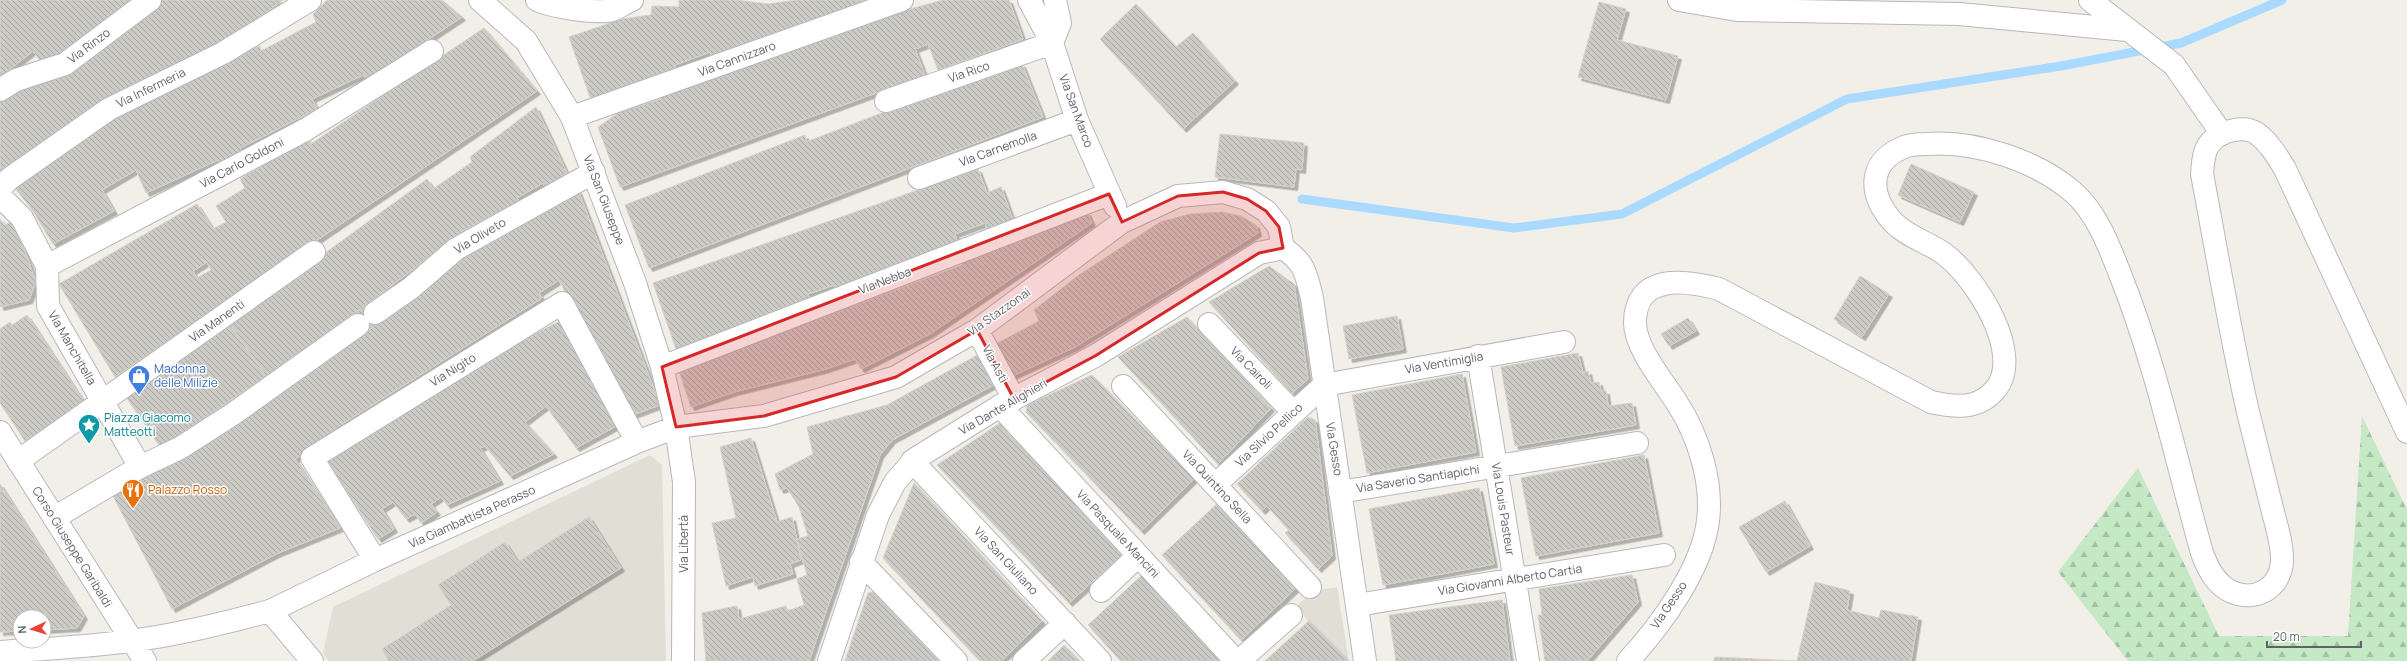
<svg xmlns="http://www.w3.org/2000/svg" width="2407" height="661" font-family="Manrope,sans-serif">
  <defs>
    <pattern id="forest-firs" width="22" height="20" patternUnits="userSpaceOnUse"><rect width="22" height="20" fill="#c5e8c5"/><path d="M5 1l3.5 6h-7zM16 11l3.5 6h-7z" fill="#a3c0a4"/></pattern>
    <pattern id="building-back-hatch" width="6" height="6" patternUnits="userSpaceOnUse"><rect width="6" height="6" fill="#cccac5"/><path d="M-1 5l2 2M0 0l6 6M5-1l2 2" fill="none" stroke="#a9a8a4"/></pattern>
    <filter id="shadow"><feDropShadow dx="3.5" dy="3.5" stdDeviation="0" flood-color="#0004"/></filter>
  </defs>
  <rect width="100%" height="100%" fill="#f1efe8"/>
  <path fill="#e1ded6" d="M650,455L662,465L666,661H328L323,653L333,607Z
    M1337,587L1349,661H1265L1308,621L1296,607L1313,591Z"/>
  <path fill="url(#forest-firs)" d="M2362,416L2407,510V661H2128L2058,572L2138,468L2219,636H2348Z"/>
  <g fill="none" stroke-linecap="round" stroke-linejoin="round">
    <path stroke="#aadaff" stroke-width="9" d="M1302,199L1514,228L1622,214L1847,99L2061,66L2181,43L2282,0"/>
  </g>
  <path fill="url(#building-back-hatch)" stroke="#d6d1c6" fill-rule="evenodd" filter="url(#shadow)" d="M0,0H136L66,51L41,62L33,51L0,77Z
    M161,0H283L221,46L5,177L0,170V102L31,82L67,70Z
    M327,0H442L462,17L367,80L363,75L312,99L317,109L240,148L242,153L220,163L218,160L146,193L136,170L102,190L114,211L53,244L31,208L11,183L118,109L199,69L260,46L261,51L316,22L313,14Z
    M679,0H736L768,4L797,0H867L712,57L710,52L675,65L676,70L591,100L569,37L622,19L651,15L652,6L679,7Z
    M943,0H1009L1023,39L938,70L928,44L915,49L925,75L620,187L598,127L620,112L661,99L659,95L889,15Z
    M1599,2L1626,9L1617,40L1678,56L1666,100L1578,77Z
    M1136,4L1176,47L1193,33L1235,81L1183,129L1100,39Z
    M484,28L537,91L115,377L59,284L197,204L213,229L226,222L216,206L245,188L240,179L308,139L311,144ZM207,262L211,270L197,278L193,271Z
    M1022,64L1043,117L649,268L625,205L805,135L806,142L1002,67Z
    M536,107L567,173L545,187L543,183L517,198L519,202L462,231L369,303L266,376L229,323L323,258L321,256L427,179L433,189L472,162L470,157Z
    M1220,134L1304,143L1302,170L1296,169L1294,187L1215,177Z
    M1911,164L1974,192L1960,222L1898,195Z
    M978,169L987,193L1001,187L1014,223L988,232L985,223L955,234L958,243L835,288L834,285L808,294L809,298L783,308V311L676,349L653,283Z
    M578,190L660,405L630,416L559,280L539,293L542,298L342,424L344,428L295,459L340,528L276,554L172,609L113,496L220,434L381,321L461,260L502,232Z
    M1087,212L1092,223L930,334L861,369L855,359L826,369L734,392L691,407L679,371L962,265V263L1004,247L1003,243Z
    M1222,212L1241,216L1256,225L1258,233L1075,347L1008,378L992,346L1039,321L1034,310L1079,275L1160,222L1190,214Z
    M0,219L4,225L14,221L36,282L29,300L0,307Z
    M1269,266L1294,284L1308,379L1292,393L1209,302Z
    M1860,276L1889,294L1862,337L1834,319Z
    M369,303L381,321L364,333L352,315Z
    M27,315L84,402L25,441L0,403V329L10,322L12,325Z
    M1397,316L1403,349L1349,359L1343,326Z
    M1187,317L1271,408L1218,464L1118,357Z
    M1688,318L1696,331L1669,346L1661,334Z
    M562,320L618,425L576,448L546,406L525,422L554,454L510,476L485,446L480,448L500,481L447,505L441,497L431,504L437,512L421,523L415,514L406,519L393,502L382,509L394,529L378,539L326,459L463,371Z
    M229,323L266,376L161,448L124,394Z
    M983,352L999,382L892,440L880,455L809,661H706L702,613L737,606L739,619L786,606L787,611L804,605L797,579L807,575L797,539L808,536L799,507L787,488L780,490L775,474L813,454L807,427L887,405Z
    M1578,353L1583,373L1588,371L1591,383L1599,382L1601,391H1606L1608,406L1632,403L1636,425L1515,446L1501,367Z
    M1462,374L1476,452L1367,473L1352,395Z
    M1092,375L1194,479L1141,531L1026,412L1027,405Z
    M1308,417L1315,420L1332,556L1318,569L1285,533L1289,530L1267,506L1262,511L1237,484Z
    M1000,423L1122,555L1069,603L937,465Z
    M751,438L777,522L792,517L801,560L790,564L793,574L755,586L753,577L726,586L712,523L736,518L720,447Z
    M1644,455L1659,533L1536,556L1521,478Z
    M914,483L1042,621L1001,661H980L883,558Z
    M0,484L84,616L77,628L44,630V617H20V631L0,632Z
    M1479,488L1494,564L1383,585L1369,509Z
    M1785,501L1810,546L1766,572L1739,527Z
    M1219,502L1297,587L1241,640L1162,555Z
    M589,517L621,568L473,661H389L382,649L451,605L438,585L505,542L518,562Z
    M1142,575L1220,661H1121L1088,625Z
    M1632,575L1638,602L1587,661H1545L1538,615H1542L1539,589Z
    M1815,582L1850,591L1847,610L1879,618L1881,610L1918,617L1911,661H1714L1715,657L1797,661Z
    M873,592L939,661H845L868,593Z
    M1502,600L1510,661H1396L1389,615Z
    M1309,621L1349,661H1265Z
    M1064,645L1080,661H1048Z"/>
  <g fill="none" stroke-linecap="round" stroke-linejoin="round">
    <g stroke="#b5b8bc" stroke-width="24">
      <path id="street" d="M480,0L526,41L572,117L635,283L662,367L676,427L684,482L683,661
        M537,0C552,7 596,14 612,10C618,8 625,3 632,0
        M1029,0L1052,43L1077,120L1115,206
        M1679,0L1737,10L1959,14L2127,30
        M2090,0L2174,65L2222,134
        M1052,43L1060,23L1055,0
        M0,90L16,80L65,64L150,0
        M886,101L1052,43
        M572,117L902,0
        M919,178L1077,120
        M0,189L9,179L109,109L223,53L310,0
        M0,196L22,218L47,266L48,306L140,467L54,518
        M47,266L305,130L432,51
        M375,313L411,288L456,249L594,172
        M1209,324L1293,412
        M977,330L1014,399
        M1478,356L1528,661
        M662,367L1109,194
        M1123,386L1310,587
        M1000,406L1236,661
        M18,461L314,252
        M912,461L1100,661
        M140,467L180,448L233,414L358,325
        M1215,485L1324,385L1564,342
        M1340,492L1637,443
        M375,560L312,458L562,303L637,442
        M861,562L956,661
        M1101,591L1138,556
        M1357,605L1664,555
        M270,611L375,560L637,442L676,427L764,416L896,377L977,330L1122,222L1178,196L1223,192L1247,199L1266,211L1279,227L1283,248
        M1024,661L1065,623
        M1239,661L1291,615"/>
    </g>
    <g stroke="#b6babf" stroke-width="24">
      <path id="secondary" d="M0,432L145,661
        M0,652C60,648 120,645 178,633C209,627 240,619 270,611L312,661
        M829,661L878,515L895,482L915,459L1000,406L1095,356L1259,253L1283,248C1305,263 1306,273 1312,298L1365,661
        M1628,661C1661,625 1702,569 1708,521C1713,481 1698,435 1677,403C1664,382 1635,348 1635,323C1635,273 1685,280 1719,289L1931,402C1953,407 1976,410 1993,392C2028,357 1974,275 1943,253C1927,242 1908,237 1894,223C1869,196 1866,163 1904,147C1911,144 1920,144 1927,144C1975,140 2037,161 2073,192C2097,213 2109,246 2120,274C2156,364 2176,460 2202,553C2208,569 2216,585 2232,592C2256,602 2280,588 2282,562C2283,545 2276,525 2272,508C2264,476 2256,444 2248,412C2230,333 2217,253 2202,174C2203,164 2203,150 2211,142C2220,131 2244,125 2256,133C2269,142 2277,156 2285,169L2407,432"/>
    </g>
    <use href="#street" stroke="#fff" stroke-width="22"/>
    <use href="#secondary" stroke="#fff" stroke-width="22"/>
  </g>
  <path fill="#d62828" fill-opacity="0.2" stroke="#d62828" stroke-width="3" stroke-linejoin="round" d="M1223,192L1247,199L1266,211L1279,227L1283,248L1259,253L1095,356L1014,399L977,330L896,377L764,416L676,427L662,367L1109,194L1122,222L1178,196Z"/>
  <defs>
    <g id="shop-pin" transform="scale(1.15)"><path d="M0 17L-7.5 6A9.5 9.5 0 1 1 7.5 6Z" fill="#3f7fe0" stroke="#fff"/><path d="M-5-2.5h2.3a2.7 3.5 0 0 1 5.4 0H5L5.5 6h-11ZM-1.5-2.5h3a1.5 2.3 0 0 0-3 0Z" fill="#fff"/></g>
    <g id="sight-pin" transform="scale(1.15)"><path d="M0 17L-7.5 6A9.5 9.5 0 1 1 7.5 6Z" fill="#0f9aa8" stroke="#fff"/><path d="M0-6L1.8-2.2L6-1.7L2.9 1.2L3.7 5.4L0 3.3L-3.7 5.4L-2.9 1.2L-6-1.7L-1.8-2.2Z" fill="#fff"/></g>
    <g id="restaurant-pin" transform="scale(1.15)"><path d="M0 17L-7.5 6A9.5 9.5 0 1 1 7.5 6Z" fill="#e8710a" stroke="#fff"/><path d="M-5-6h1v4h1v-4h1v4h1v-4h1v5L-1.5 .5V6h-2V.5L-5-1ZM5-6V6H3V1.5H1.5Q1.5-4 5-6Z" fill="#fff"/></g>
  </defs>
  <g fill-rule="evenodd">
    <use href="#shop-pin" x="139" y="376"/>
    <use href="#sight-pin" x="89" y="425"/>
    <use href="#restaurant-pin" x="133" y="490"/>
  </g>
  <g text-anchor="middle" stroke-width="3" stroke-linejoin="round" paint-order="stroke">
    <g font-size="12" fill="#5f6368" stroke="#fff">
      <text transform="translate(89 46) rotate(-37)" y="4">Via Rinzo</text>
      <text transform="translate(737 59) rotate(-20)" y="4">Via Cannizzaro</text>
      <text transform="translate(969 72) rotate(-19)" y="4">Via Rico</text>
      <text transform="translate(151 88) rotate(-26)" y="4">Via Infermeria</text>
      <text transform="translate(1076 111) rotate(70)" y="4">Via San Marco</text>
      <text transform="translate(998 149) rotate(-20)" y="4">Via Carnemolla</text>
      <text transform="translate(242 163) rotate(-28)" y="4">Via Carlo Goldoni</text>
      <text transform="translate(604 200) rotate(69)" y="4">Via San Giuseppe</text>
      <text transform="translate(480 236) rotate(-31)" y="4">Via Oliveto</text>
      <text transform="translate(885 281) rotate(-21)" y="4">Via Nebba</text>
      <text transform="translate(999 312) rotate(-35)" y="4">Via Stazzonai</text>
      <text transform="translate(217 321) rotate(-35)" y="4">Via Manenti</text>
      <text transform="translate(72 348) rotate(60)" y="4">Via Manchitella</text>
      <text transform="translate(1444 363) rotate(-10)" y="4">Via Ventimiglia</text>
      <text transform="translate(995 364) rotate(62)" y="4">Via Asti</text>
      <text transform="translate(1251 368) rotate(46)" y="4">Via Cairoli</text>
      <text transform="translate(453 370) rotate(-32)" y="4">Via Nigito</text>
      <text transform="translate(1003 407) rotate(-30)" y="4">Via Dante Alighieri</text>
      <text transform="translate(1269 435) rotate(-43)" y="4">Via Silvio Pellico</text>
      <text transform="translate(1334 449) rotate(81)" y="4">Via Gesso</text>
      <text transform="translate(1418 479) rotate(-9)" y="4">Via Saverio Santiapichi</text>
      <text transform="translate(1217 487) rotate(47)" y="4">Via Quintino Sella</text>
      <text transform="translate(1503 509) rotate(81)" y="4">Via Louis Pasteur</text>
      <text transform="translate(472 517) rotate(-24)" y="4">Via Giambattista Perasso</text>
      <text transform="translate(1118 534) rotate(47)" y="4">Via Pasquale Mancini</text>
      <text transform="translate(684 544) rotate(-90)" y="4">Via Libertà</text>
      <text transform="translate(72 547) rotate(58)" y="4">Corso Giuseppe Garibaldi</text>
      <text transform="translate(1006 561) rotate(47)" y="4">Via San Giuliano</text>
      <text transform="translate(1510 580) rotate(-9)" y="4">Via Giovanni Alberto Cartia</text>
      <text transform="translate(1669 605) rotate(-56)" y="4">Via Gesso</text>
    </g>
    <g font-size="12" fill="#366cbe" stroke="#fff" text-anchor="start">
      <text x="154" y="373">Madonna<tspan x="154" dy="14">delle Milizie</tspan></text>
    </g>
    <g font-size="12" fill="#0d838f" stroke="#fff" text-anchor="start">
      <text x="104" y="422">Piazza Giacomo<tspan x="104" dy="14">Matteotti</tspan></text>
    </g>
    <g font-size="12" fill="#c56008" stroke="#fff" text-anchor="start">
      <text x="148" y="494">Palazzo Rosso</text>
    </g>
  </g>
  <g transform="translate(32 629) rotate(266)"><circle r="19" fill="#ffffff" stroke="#bfc1c3"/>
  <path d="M0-3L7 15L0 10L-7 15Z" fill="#ea4335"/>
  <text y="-6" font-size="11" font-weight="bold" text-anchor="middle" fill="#5f6368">N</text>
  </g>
  <path d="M2267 641v6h94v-6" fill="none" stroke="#5f6368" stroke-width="2"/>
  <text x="2273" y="641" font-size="12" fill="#5f6368" stroke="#ffffff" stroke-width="3" paint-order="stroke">20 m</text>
</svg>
